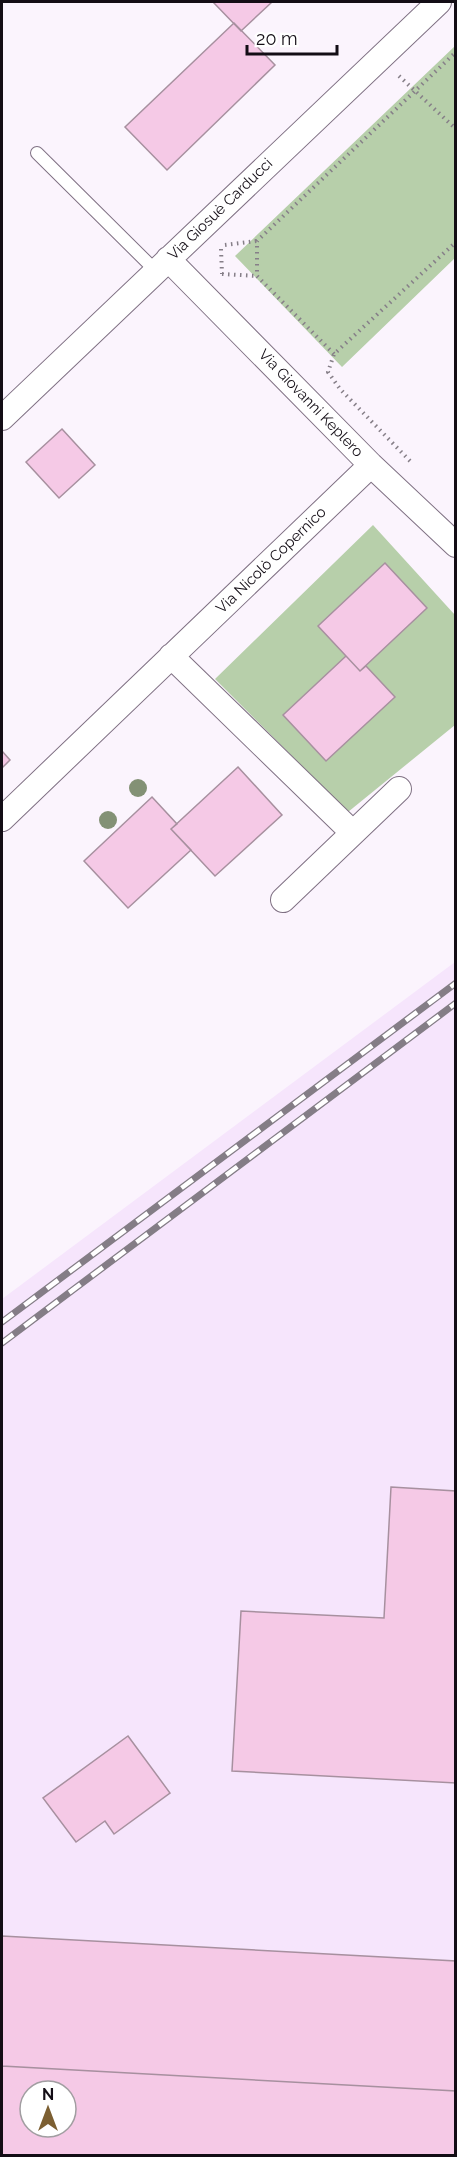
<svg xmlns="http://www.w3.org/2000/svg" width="457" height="2157" font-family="Raleway,sans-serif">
  <rect width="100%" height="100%" fill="#fbf4fd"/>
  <path fill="#f6e5fc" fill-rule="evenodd" d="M455,962V2155L2,2156V1299ZM30,2091H66V2127H30Z"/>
  <path fill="#b7cfaa" d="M455,46V258L342,367L235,256Z
    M373,525L455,615V725L348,812L215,679Z"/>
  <path fill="#f5c9e6" stroke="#a7909f" stroke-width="1.5" fill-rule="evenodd" d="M213,2H272L241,31Z
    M234,23L275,65L167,170L125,127Z
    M62,429L95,465L59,498L26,462Z
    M385,563L427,608L360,671L318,626Z
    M346,656L360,671L366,666L395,697L326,761L283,715Z
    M2,751L10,760L2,768Z
    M238,767L282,815L215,876L171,829Z
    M152,797L177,824L171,829L191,850L128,908L84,861Z
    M391,1487L456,1491V1783L232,1771L241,1611L384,1618Z
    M128,1736L170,1793L114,1834L105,1821L76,1842L43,1798Z
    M2,1936L456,1961V2091L2,2066Z
    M2,2066L456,2091V2156H2ZM30,2091H66V2127H30Z"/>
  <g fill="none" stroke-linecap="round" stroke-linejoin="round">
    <g stroke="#7f7083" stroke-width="14">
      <path id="service" d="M37,153L156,271"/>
    </g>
    <g stroke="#7f7083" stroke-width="26">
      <path id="minor" d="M168,259L371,465L456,545
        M2,418L439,2
        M171,656L353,833
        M2,819L371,465
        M283,900L399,789"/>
    </g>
    <path stroke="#867f88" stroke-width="4" stroke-dasharray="1.5 4.5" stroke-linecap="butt" d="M399,76L456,129
      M225,245L257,241
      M221,249L222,274
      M222,274L257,276
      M334,354L257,276V241L456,52
      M410,461L340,389L328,372L334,354L456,242"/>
    <use href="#service" stroke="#fff" stroke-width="12"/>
    <use href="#minor" stroke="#fff" stroke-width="24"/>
    <g stroke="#847d86" stroke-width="7">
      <path id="rail" d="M2,1322L456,983
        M2,1343L456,1003"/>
    </g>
    <use href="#rail" stroke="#fff" stroke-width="4.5" stroke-dasharray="14" stroke-linecap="butt"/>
  </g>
  <g fill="#839175">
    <circle cx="138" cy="788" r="9"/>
    <circle cx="108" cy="820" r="9"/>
  </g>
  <g text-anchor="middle" stroke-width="4.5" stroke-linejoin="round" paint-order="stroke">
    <g font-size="15" fill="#130d15" stroke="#fff">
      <text transform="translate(220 209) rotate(-44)" y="5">Via Giosuè Carducci</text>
      <text transform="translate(311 403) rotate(46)" y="5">Via Giovanni Keplero</text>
      <text transform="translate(271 560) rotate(-44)" y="5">Via Nicolò Copernico</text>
    </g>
  </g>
  <rect width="457" height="2157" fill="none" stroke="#130d15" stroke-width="6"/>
  <g transform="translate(48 2109)"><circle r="28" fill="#ffffff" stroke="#a19ea1" stroke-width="1.5"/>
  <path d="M0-4.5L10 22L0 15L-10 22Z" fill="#7c5f32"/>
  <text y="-9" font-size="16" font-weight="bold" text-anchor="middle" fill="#130d15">N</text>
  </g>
  <path d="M247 45v9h90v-9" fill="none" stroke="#130d15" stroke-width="3"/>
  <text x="256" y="45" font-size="18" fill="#130d15" stroke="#ffffff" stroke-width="4.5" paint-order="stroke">20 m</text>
</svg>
